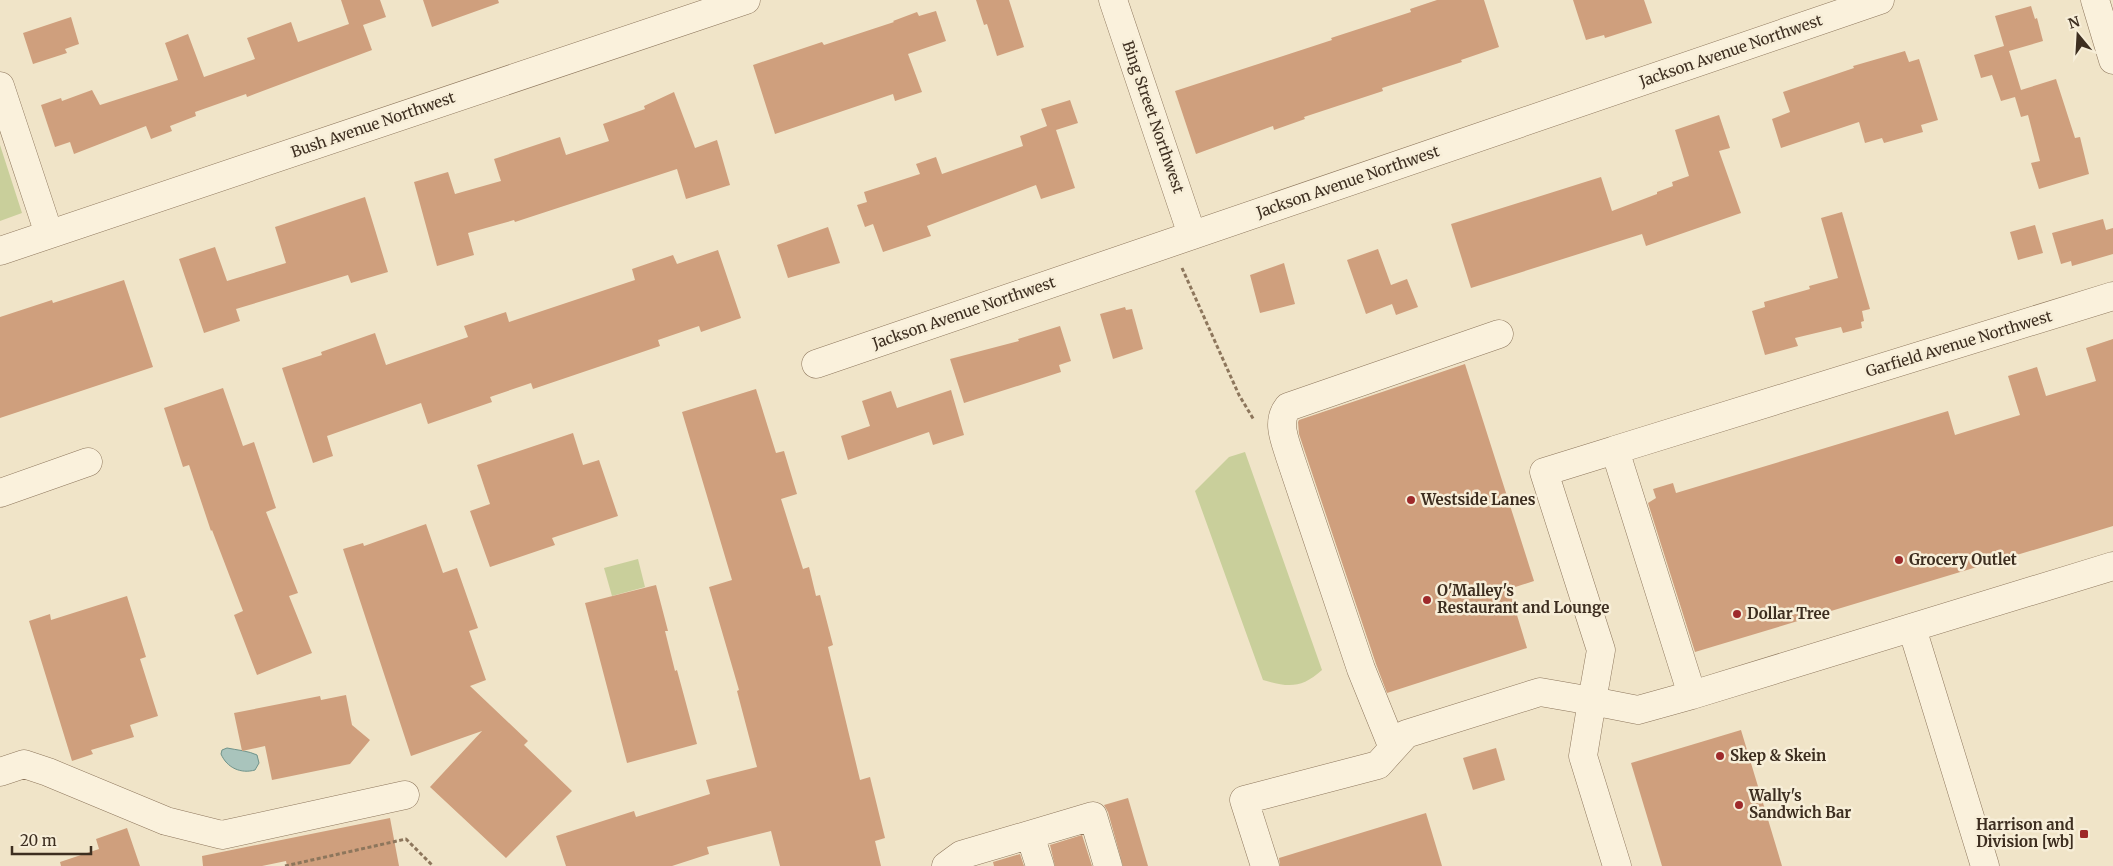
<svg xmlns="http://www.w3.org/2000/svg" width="2113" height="866" font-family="Merriweather,serif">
  <rect width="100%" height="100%" fill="#f0e4c8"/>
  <path fill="#c9cf9b" d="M0,145L22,213L0,221Z
    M1245,452L1322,670C1301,689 1288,687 1263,680L1195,491L1229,457Z
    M638,559L645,587L612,596L604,568Z"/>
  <path fill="#a9c4bc" stroke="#6f938a" d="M227,748C237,750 249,751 257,755L259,763L255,770C241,774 227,768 221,754L222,750Z"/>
  <path fill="#cf9f7d" d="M341,0H380L386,17L363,25L372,50L247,97L246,94L195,112L196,116L170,126L172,131L151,139L146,126L74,154L70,142L55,147L41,105L61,98L62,101L92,90L100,105L178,80L165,43L188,34L204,77L255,59L247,38L291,22L298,42L349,24Z
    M423,0H498L499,3L432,27Z
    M976,0H1009L1024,47L997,56L987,24L984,25Z
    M1437,0H1484L1499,47L1461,60L1462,62L1382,88L1383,91L1304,117L1305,119L1274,130L1273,126L1196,154L1175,91L1332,40L1331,38L1411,12L1410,9Z
    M1573,0H1644L1652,23L1605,38L1604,35L1586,40Z
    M2031,6L2035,19L2037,18L2043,41L2009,51L2021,90L2056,79L2075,138L2080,137L2089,174L2039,189L2031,163L2040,161L2028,115L2021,117L2015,97L2001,101L1992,75L1981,78L1974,55L2004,46L1995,16Z
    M936,11L946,41L908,54L922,92L895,101L893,94L775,134L753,65L822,42L824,45L894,22L893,21L917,12L919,16Z
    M71,17L79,44L65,49L67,53L33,64L23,33Z
    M1905,51L1909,62L1919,59L1938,120L1921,125L1923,132L1884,143L1882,138L1865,143L1859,122L1781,148L1772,119L1790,112L1783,92L1854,68L1853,66Z
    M674,92L695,148L717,140L730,185L686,199L677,169L515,222L514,220L468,233L474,255L437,266L414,182L448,172L455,194L501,181L494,159L560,137L566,155L609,141L603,124L645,109L644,106Z
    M1070,100L1078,123L1056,130L1075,188L1041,199L1036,185L927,226L931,236L883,252L873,224L865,227L857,205L867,202L864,192L920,174L916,164L936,157L942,174L1023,146L1020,136L1047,126L1041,109Z
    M1719,115L1730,148L1719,151L1741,213L1646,246L1642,234L1471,288L1451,224L1601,177L1612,211L1657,194V192L1673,186L1672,182L1689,176L1675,130Z
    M365,197L388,272L351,283L348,275L236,309L240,321L204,333L179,259L215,247L227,281L286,263L275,227Z
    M1842,212L1870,309L1862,311L1864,321L1861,322L1862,328L1843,333L1841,327L1795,338L1798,346L1765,355L1752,311L1765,307L1764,302L1810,289L1809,286L1838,278L1821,218Z
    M2103,219L2106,230L2113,228V254L2072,266L2071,261L2061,264L2052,233Z
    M2035,225L2043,253L2018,260L2010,232Z
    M828,227L840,263L788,278L777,245Z
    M1378,249L1391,285L1407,279L1418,307L1396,315L1392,304L1366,314L1347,260Z
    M718,250L741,318L701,332L699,326L658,340L660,346L533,389L531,383L490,397L492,402L428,424L421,403L327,436L333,456L313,463L282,368L322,355L321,352L375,333L386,365L468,337L464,326L506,312L509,322L635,280L632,269L673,255L677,264Z
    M1284,263L1295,304L1260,313L1250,275Z
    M124,280L153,367L0,418V317L52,300L53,303Z
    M1125,307L1126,310L1132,309L1143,349L1113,359L1100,314Z
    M1060,326L1071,361L1059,365L1061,372L964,403L950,359L1019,341L1018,339Z
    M2113,339V526L1695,652L1648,503L1656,498L1653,489L1673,483L1676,493L1948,411L1955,435L2020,415L2008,376L2037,367L2046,396L2096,381L2086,348Z
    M1465,364L1534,581L1509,589L1527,648L1387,693L1376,664L1305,452L1299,434L1298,422L1299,420Z
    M223,388L243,446L254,442L276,508L266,512L298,593L289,596L312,653L257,675L234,615L243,611L212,530L211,531L189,465L183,467L164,408Z
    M756,389L776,453L784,451L797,494L781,499L803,569L809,567L816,596L820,595L833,645L828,647L860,780L870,777L885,838L875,841L881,866H780L771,831L707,847L709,854L672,866H566L556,836L634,811L636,817L710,794L706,780L757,767L737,691L739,690L709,587L732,580L682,412Z
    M951,390L964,435L933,445L929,432L848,460L841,436L870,426L862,401L891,391L897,408Z
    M573,433L583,465L599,460L618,516L552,538L555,545L490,567L470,511L490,504L477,465Z
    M426,524L443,573L457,568L478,628L469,631L486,680L470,686L528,741L524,745L572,791L506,858L430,787L482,731L411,756L343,549L363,543L364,546Z
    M656,585L668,631H665L675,671L677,670L697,744L627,763L585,603Z
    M127,596L146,657L140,659L158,716L130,725L134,737L91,750L93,754L72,761L29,621L50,614L51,620Z
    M346,695L352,725L370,740L350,764L272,780L265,746L242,751L234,713L320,696L321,700Z
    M1741,730L1782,866H1662L1631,763Z
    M1496,748L1505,780L1473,790L1463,758Z
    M1128,798L1148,866H1123L1108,812L1104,805Z
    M1426,813L1442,866H1280L1279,858Z
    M390,818L399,866H287L286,861L262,866H203L202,856Z
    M127,828L140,866H61L60,862L99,849L96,839Z
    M1082,835L1092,866H1055L1050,845Z
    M1020,854L1024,866H994L993,862Z"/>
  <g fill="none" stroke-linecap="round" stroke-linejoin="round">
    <g stroke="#8d765c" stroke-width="29">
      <path id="minor" d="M1113,0L1192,235
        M2095,0L2113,60
        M0,86L49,234
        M0,251L746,0
        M816,364L1880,0
        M1615,450L1692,695L1638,710L1592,701L1601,650L1544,472Z
        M1615,450L2113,296
        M0,493L88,462
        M1912,628L1985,866
        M1692,695L2113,566
        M1393,748L1361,669L1290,457C1285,440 1276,422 1288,407L1499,334
        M0,772L24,764L48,772L166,821L222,835L405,795
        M1030,835L1040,866
        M946,866L961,855L1093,816L1108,866
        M1265,866L1244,800L1378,765L1406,734L1540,692L1592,701L1583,756L1617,866"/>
    </g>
    <path stroke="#8d765c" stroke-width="3" stroke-dasharray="4 2.5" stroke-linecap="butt" d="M1182,268L1239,395L1254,420
      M285,866L406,839L433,866"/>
    <use href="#minor" stroke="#faf1dc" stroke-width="28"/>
  </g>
  <g fill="#9e2a2b" stroke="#f7eed8" stroke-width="2">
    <circle cx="1411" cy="500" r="5"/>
    <circle cx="1899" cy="560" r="5"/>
    <circle cx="1427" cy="600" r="5"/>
    <circle cx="1737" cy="614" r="5"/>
    <circle cx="1720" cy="756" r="5"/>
    <circle cx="1739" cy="805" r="5"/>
    <rect x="2079" y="829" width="10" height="10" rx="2.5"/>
  </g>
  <g text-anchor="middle" stroke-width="5" stroke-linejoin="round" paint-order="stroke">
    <g font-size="15" fill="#3d2e20" stroke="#f7eed8">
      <text transform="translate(1731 51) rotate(-19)" y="5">Jackson Avenue Northwest</text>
      <text transform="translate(1153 117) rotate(71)" y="5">Bing Street Northwest</text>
      <text transform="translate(373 125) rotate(-19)" y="5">Bush Avenue Northwest</text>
      <text transform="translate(1348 182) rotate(-19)" y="5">Jackson Avenue Northwest</text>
      <text transform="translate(964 313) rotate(-19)" y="5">Jackson Avenue Northwest</text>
      <text transform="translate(1959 344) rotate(-17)" y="5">Garfield Avenue Northwest</text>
    </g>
    <g font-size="15" font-weight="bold" fill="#3d2e20" stroke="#f7eed8" text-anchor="start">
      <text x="1421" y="505">Westside Lanes</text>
      <text x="1909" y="565">Grocery Outlet</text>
      <text x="1437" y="596">O'Malley's<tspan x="1437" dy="17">Restaurant and Lounge</tspan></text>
      <text x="1747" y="619">Dollar Tree</text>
      <text x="1730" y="761">Skep &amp; Skein</text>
      <text x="1749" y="801">Wally's<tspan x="1749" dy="17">Sandwich Bar</tspan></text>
      <text x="2074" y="830" text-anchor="end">Harrison and<tspan x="2074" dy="17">Division [wb]</tspan></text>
    </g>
  </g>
  <g transform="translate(2078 35) rotate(342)" stroke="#f7eed8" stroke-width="4" paint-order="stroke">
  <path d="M0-4L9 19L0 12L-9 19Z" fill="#3d2e20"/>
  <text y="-8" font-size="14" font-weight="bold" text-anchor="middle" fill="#3d2e20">N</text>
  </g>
  <path d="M12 846v8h79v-8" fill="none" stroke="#3d2e20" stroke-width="2.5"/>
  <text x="20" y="846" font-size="15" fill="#3d2e20" stroke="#f7eed8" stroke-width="4" paint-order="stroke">20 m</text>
</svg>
